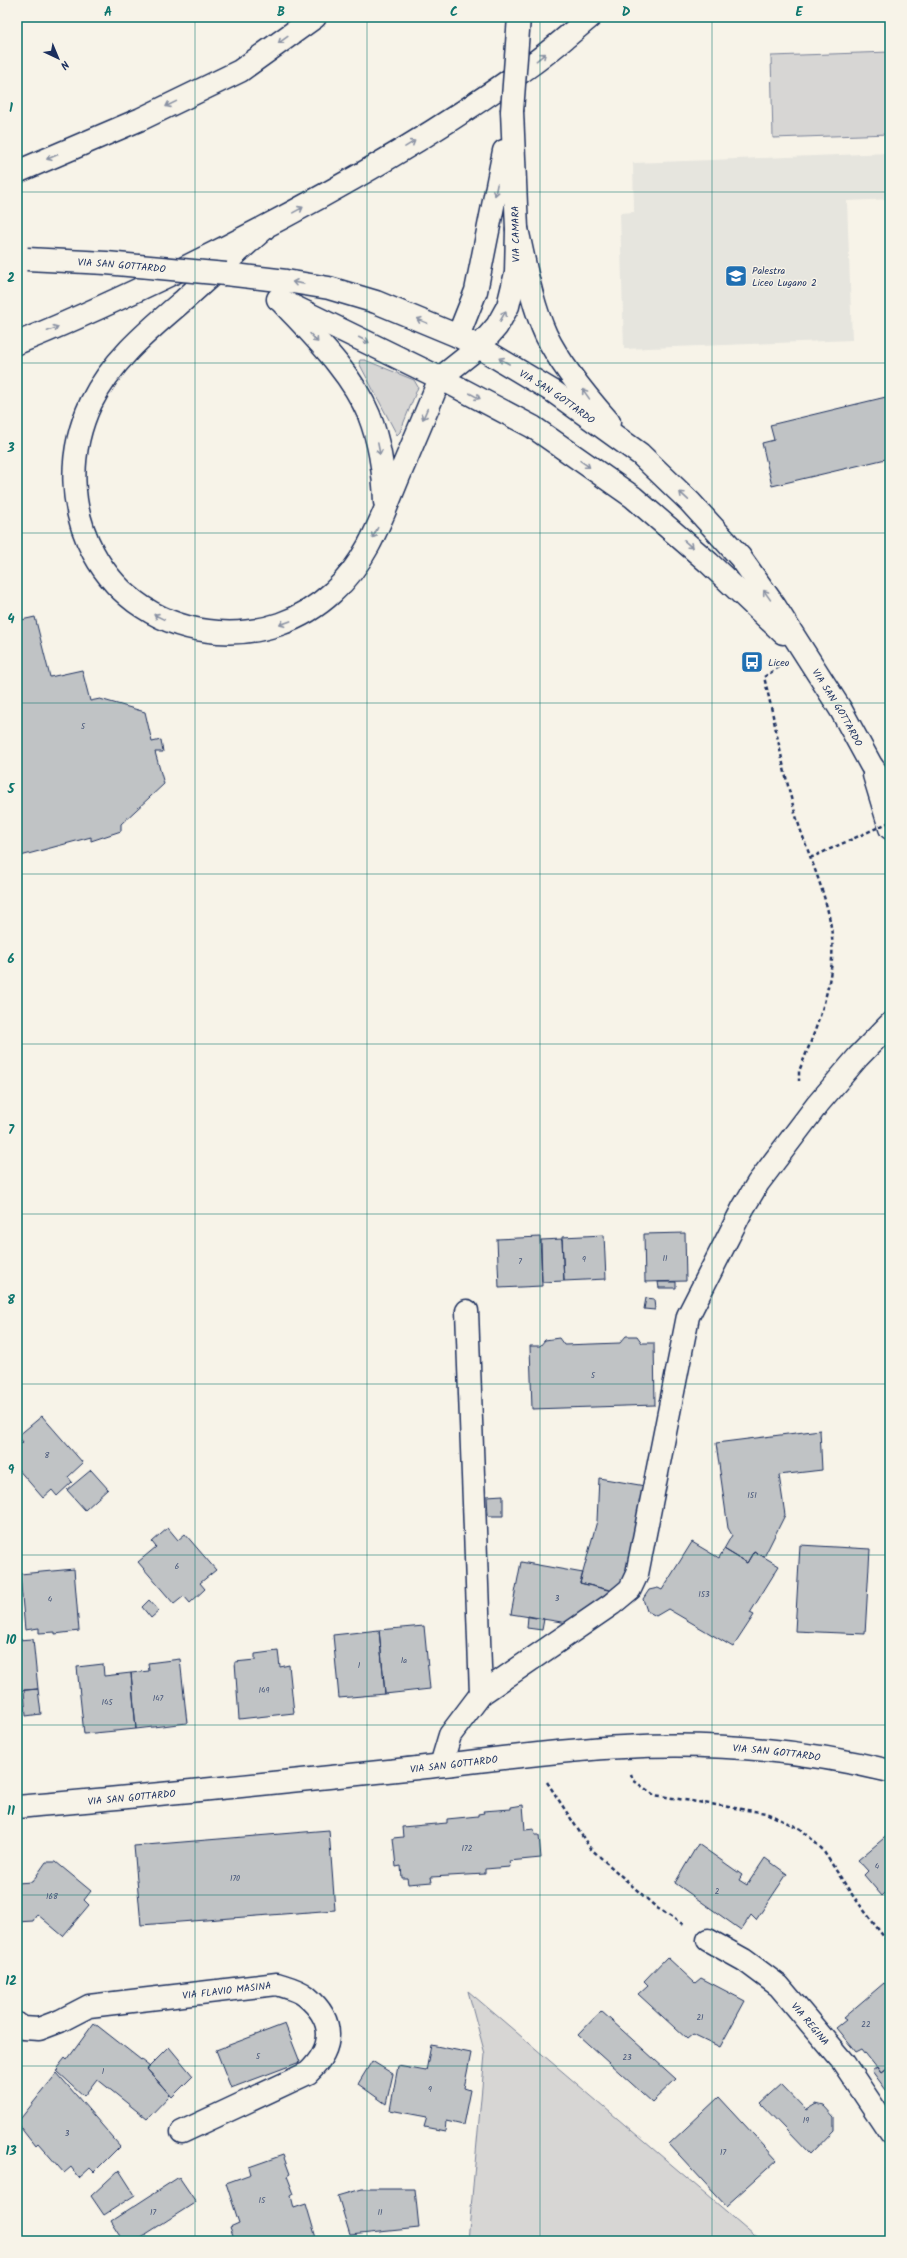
<svg xmlns="http://www.w3.org/2000/svg" width="907" height="2258" font-family="Kalam,sans-serif">
  <rect width="100%" height="100%" fill="#f7f3e8"/>
  <filter id="ink" filterUnits="userSpaceOnUse"><feTurbulence type="fractalNoise" baseFrequency=".025" numOctaves="2"/><feDisplacementMap in="SourceGraphic" scale="8" xChannelSelector="R" yChannelSelector="G"/><feConvolveMatrix kernelMatrix="1 2 1 2 8 2 1 2 1" color-interpolation-filters="sRGB"/></filter>
  <g filter="url(#ink)">
    <path fill="#e6e5de" d="M889,153L890,199L847,201L852,340L624,349L620,213L634,212L633,163Z"/>
    <path fill="#d7d6d4" stroke="#798299" d="M890,52V134L773,138L771,56Z
      M360,360H365L414,380L418,387L400,432L397,435L359,363Z
      M468,1991L761,2241H468L485,2054Z"/>
    <path fill="#c0c3c5" stroke="#1b2f5e" d="M890,396V458L772,486L762,443L774,440L770,425Z
      M35,617L50,677L82,670L90,701L100,699L145,712L152,742L161,740L163,752H155L164,784L121,824V831L91,841V837L17,857V621Z
      M685,1233L686,1281L645,1282L644,1234Z
      M604,1235L606,1279L564,1281L562,1237Z
      M540,1237L542,1286L499,1288L497,1239Z
      M562,1239L564,1281L542,1282L541,1240Z
      M658,1282H676V1288H659Z
      M646,1298L654,1299L655,1310L644,1309Z
      M626,1336H637L642,1343H654L655,1405L532,1409L530,1346H540L545,1340L559,1338L564,1345L620,1343Z
      M42,1416L83,1463L68,1477L72,1482L57,1496L52,1490L43,1498L17,1468V1447L23,1442L18,1436Z
      M820,1430L822,1470L779,1475L785,1515L764,1557L754,1551L747,1563L724,1549L732,1535L728,1528L716,1443Z
      M91,1470L108,1489L85,1510L67,1490Z
      M599,1478L645,1486L628,1578L616,1592L580,1583L597,1521Z
      M503,1495V1516H488L487,1496Z
      M168,1528L178,1540L185,1534L216,1570L200,1583L205,1589L190,1603L184,1596L174,1604L138,1562L156,1547L152,1542Z
      M692,1542L719,1558L724,1549L747,1563L754,1551L779,1566L750,1613L754,1615L733,1647L668,1609L656,1616L647,1611L643,1599L649,1590L658,1588L662,1590Z
      M800,1545L870,1549L865,1634L795,1631Z
      M521,1562L583,1573L580,1583L610,1590L593,1606L568,1623L511,1614Z
      M74,1569L79,1631L55,1634V1632L39,1633V1628L25,1630L20,1574Z
      M149,1600L159,1611L151,1618L142,1607Z
      M528,1616L544,1619L542,1630L527,1628Z
      M424,1626L430,1689L385,1694L379,1630Z
      M379,1630L385,1694L339,1698L333,1635Z
      M33,1639L38,1689L17,1691V1640Z
      M278,1651L280,1667L289,1665L294,1713L239,1719L235,1662L255,1660V1654Z
      M180,1659L187,1723L136,1729L131,1673L149,1671L148,1663Z
      M103,1664L104,1676L131,1673L136,1729L84,1734L77,1667Z
      M38,1689L41,1714L26,1716L24,1690Z
      M523,1805L525,1830L534,1829L535,1835H539L541,1858L509,1861L510,1867L485,1869V1874L431,1877L432,1882L408,1884L407,1878H402L401,1866L396,1867L393,1838L403,1837L402,1827L447,1823V1819L478,1816V1814L484,1813L483,1811L511,1809V1807Z
      M329,1830L335,1910L141,1925L134,1846Z
      M890,1833V1899L885,1893L882,1896L864,1875L868,1871L858,1860Z
      M698,1844L742,1875L739,1880L747,1885L765,1858L787,1874L756,1920L751,1915L741,1930L675,1883Z
      M46,1862H56L91,1891L84,1900L89,1905L63,1936L37,1914L33,1921L17,1922V1883L32,1882Z
      M667,1957L695,1983L701,1978L745,2001L720,2047L693,2034L687,2039L638,1994L648,1985L644,1981Z
      M884,1983L890,1989V2066L881,2073L862,2049L856,2052L836,2028L846,2020L843,2018Z
      M601,2011L676,2079L652,2102L578,2035Z
      M94,2023L150,2067L147,2069L170,2095L147,2119L97,2079L84,2096L57,2071L59,2070L57,2068L65,2058L67,2060Z
      M285,2024L300,2062L231,2088L216,2050Z
      M431,2045L471,2053L464,2088L470,2090L463,2125L446,2121L445,2131L424,2127L427,2117L390,2110L398,2066L426,2071Z
      M169,2047L193,2076L172,2097L147,2069Z
      M372,2061L393,2074L386,2104L358,2084Z
      M890,2066V2087L886,2090L872,2071L877,2067L881,2073Z
      M57,2073L120,2146L94,2172L90,2168L79,2178L71,2167L64,2173L38,2143L35,2146L17,2123Z
      M781,2084L806,2110L816,2104L824,2106L834,2117V2130L810,2155L760,2103Z
      M719,2097L777,2160L726,2206L669,2144Z
      M283,2155L290,2174L287,2176L294,2194L291,2196L294,2208L306,2204L316,2238L307,2241H235L230,2227L239,2223L226,2183L251,2174L249,2167Z
      M119,2170L135,2195L104,2215L91,2196Z
      M179,2177L196,2202L135,2241H124L111,2221Z
      M362,2189H415L419,2228L350,2235L338,2196Z"/>
    <g fill="none" stroke-linecap="round" stroke-linejoin="round">
      <g stroke="#1b2f5e" stroke-width="25">
        <g id="street">
          <path d="M467,1311L481,1694"/>
          <path d="M441,1765L450,1735L481,1694L612,1604L630,1589L637,1574L688,1316L743,1208L758,1183L817,1105L858,1057L890,1024"/>
          <path id="s1" d="M708,1940L744,1960L779,1986L843,2062L890,2132"/>
          <path id="s2" d="M17,2024L23,2028L39,2029L60,2021L89,2006L277,1984C286,1987 299,1990 306,1996C336,2021 334,2048 308,2073L182,2132"/>
        </g>
      </g>
      <g stroke="#1b2f5e" stroke-width="25">
        <g id="secondary">
          <path d="M458,336L476,291L504,151"/>
          <path d="M479,347L497,326L508,306L516,273L517,229L512,111"/>
          <path id="s3" d="M17,1807C150,1796 283,1782 417,1768C485,1761 554,1750 623,1747C713,1742 803,1750 890,1771"/>
        </g>
      </g>
      <g stroke="#1b2f5e" stroke-width="25">
        <g id="primary">
          <path d="M17,172L141,119L240,71L315,17"/>
          <path d="M517,229C525,264 531,302 546,335C561,366 586,396 609,422"/>
          <path id="s4" d="M226,274L286,281L329,288L376,302L458,336L479,347L554,392L640,454L690,502L740,557L774,605L841,710L871,765L890,791"/>
          <path d="M278,299L440,378L533,427L633,497L709,563L783,633"/>
          <path d="M440,378L479,347"/>
          <path d="M874,775L890,828"/>
        </g>
      </g>
      <g stroke="#1b2f5e" stroke-width="25">
        <path id="highway" d="M264,229C237,253 210,276 184,300C149,330 112,360 91,403C43,505 103,624 218,632C261,635 302,621 333,592C367,562 382,517 399,476C413,443 427,411 440,378
          M279,299C311,334 350,370 369,415C380,443 384,472 385,502
          M17,343C74,321 129,294 184,268C304,209 422,144 531,65C552,50 571,33 590,17"/>
      </g>
      <path stroke="#1b2f5e" stroke-width="2.5" stroke-dasharray="4 3" stroke-linecap="butt" d="M779,667L764,677C775,720 782,766 794,809C804,845 821,879 829,916C841,970 819,1022 799,1071V1081
        M810,858L848,841
        M631,1774L633,1780L654,1795L766,1813L801,1829L822,1849L851,1893L890,1945
        M547,1782L590,1848L657,1908L684,1925"/>
      <use href="#street" stroke="#f7f3e8" stroke-width="22"/>
      <use href="#secondary" stroke="#f7f3e8" stroke-width="22"/>
      <use href="#primary" stroke="#f7f3e8" stroke-width="22"/>
      <use href="#highway" stroke="#f7f3e8" stroke-width="22"/>
      <g stroke="#1b2f5e" stroke-width="25" stroke-linecap="butt">
        <path id="secondary-bridge" d="M512,111L519,17"/>
      </g>
      <g stroke="#1b2f5e" stroke-width="25" stroke-linecap="butt">
        <g id="primary-bridge">
          <path id="s5" d="M27,259L106,263L226,274"/>
        </g>
      </g>
      <path stroke="#1b2f5e" stroke-width="2.5" stroke-dasharray="4 3" stroke-linecap="butt" d="M848,841L890,822"/>
      <use href="#secondary-bridge" stroke="#f7f3e8" stroke-width="22"/>
      <use href="#primary-bridge" stroke="#f7f3e8" stroke-width="22"/>
    </g>
    <defs><path id="oneway-shaft" d="M-6 0H5M1.5-3L5.5 0L1.5 3" fill="none" stroke-width="1.6" stroke-linecap="round" stroke-linejoin="round"/></defs>
    <g stroke="#8991a3">
      <use href="#oneway-shaft" transform="translate(283 40) rotate(144)"/>
      <use href="#oneway-shaft" transform="translate(541 57) rotate(-39)"/>
      <use href="#oneway-shaft" transform="translate(171 104) rotate(154)"/>
      <use href="#oneway-shaft" transform="translate(410 144) rotate(-32)"/>
      <use href="#oneway-shaft" transform="translate(52 157) rotate(157)"/>
      <use href="#oneway-shaft" transform="translate(496 190) rotate(101)"/>
      <use href="#oneway-shaft" transform="translate(298 210) rotate(-29)"/>
      <use href="#oneway-shaft" transform="translate(298 283) rotate(-170)"/>
      <use href="#oneway-shaft" transform="translate(503 316) rotate(-61)"/>
      <use href="#oneway-shaft" transform="translate(422 321) rotate(-157)"/>
      <use href="#oneway-shaft" transform="translate(53 329) rotate(-21)"/>
      <use href="#oneway-shaft" transform="translate(314 338) rotate(48)"/>
      <use href="#oneway-shaft" transform="translate(364 340) rotate(27)"/>
      <use href="#oneway-shaft" transform="translate(504 361) rotate(-150)"/>
      <use href="#oneway-shaft" transform="translate(586 394) rotate(-125)"/>
      <use href="#oneway-shaft" transform="translate(475 396) rotate(28)"/>
      <use href="#oneway-shaft" transform="translate(425 414) rotate(113)"/>
      <use href="#oneway-shaft" transform="translate(379 449) rotate(79)"/>
      <use href="#oneway-shaft" transform="translate(585 464) rotate(35)"/>
      <use href="#oneway-shaft" transform="translate(684 496) rotate(-137)"/>
      <use href="#oneway-shaft" transform="translate(375 533) rotate(117)"/>
      <use href="#oneway-shaft" transform="translate(688 544) rotate(41)"/>
      <use href="#oneway-shaft" transform="translate(767 595) rotate(-125)"/>
      <use href="#oneway-shaft" transform="translate(159 617) rotate(-154)"/>
      <use href="#oneway-shaft" transform="translate(285 623) rotate(160)"/>
    </g>
  </g>
  <path fill="none" stroke="#0f766e" stroke-width="1" stroke-opacity="0.55" d="M195,17V2241M367,17V2241M540,17V2241M712,17V2241M17,192H890M17,363H890M17,533H890M17,703H890M17,874H890M17,1044H890M17,1214H890M17,1384H890M17,1555H890M17,1725H890M17,1895H890M17,2066H890"/>
  <defs>
    <g id="school-square" transform="scale(1.15)"><rect x="-9" y="-9" width="18" height="18" rx="4" fill="#1f6fb2" stroke="#f7f3e8"/><path d="M0-5L7-2L0 1L-7-2ZM-4 1L0 2.5L4 1V4Q0 6-4 4Z" fill="#fff"/></g>
    <g id="bus-square" transform="scale(1.15)"><rect x="-9" y="-9" width="18" height="18" rx="4" fill="#1f6fb2" stroke="#f7f3e8"/><path d="M-5-6H5V4H4V6H2V4H-2V6H-4V4H-5ZM-3.5-4V0h7V-4ZM-3.5 1.2v1.5H-2V1.2ZM2 1.2v1.5H3.5V1.2Z" fill="#fff"/></g>
  </defs>
  <g fill-rule="evenodd">
    <use href="#school-square" x="736" y="276"/>
    <use href="#bus-square" x="752" y="662"/>
  </g>
  <g text-anchor="middle" stroke-width="3" stroke-linejoin="round" paint-order="stroke">
    <g font-size="8" fill="#445478">
      <text x="83" y="729">5</text>
      <text x="665" y="1261">11</text>
      <text x="584" y="1262">9</text>
      <text x="520" y="1264">7</text>
      <text x="593" y="1378">5</text>
      <text x="47" y="1458">8</text>
      <text x="752" y="1498">151</text>
      <text x="177" y="1569">6</text>
      <text x="704" y="1597">153</text>
      <text x="557" y="1601">3</text>
      <text x="50" y="1602">4</text>
      <text x="404" y="1663">1a</text>
      <text x="359" y="1668">1</text>
      <text x="264" y="1693">149</text>
      <text x="158" y="1701">147</text>
      <text x="107" y="1705">145</text>
      <text x="467" y="1851">172</text>
      <text x="877" y="1869">4</text>
      <text x="235" y="1881">170</text>
      <text x="717" y="1894">2</text>
      <text x="52" y="1899">168</text>
      <text x="700" y="2020">21</text>
      <text x="866" y="2027">22</text>
      <text x="258" y="2059">5</text>
      <text x="627" y="2060">23</text>
      <text x="103" y="2074">1</text>
      <text x="430" y="2092">9</text>
      <text x="806" y="2123">19</text>
      <text x="67" y="2136">3</text>
      <text x="723" y="2155">17</text>
      <text x="262" y="2203">15</text>
      <text x="153" y="2215">17</text>
      <text x="380" y="2215">11</text>
    </g>
    <g font-size="10" fill="#1b2f5e" stroke="#f7f3e8">
      <text transform="translate(515 234) rotate(-91)" y="4">VIA CAMARA</text>
      <text dy="4" stroke="none"><textPath href="#s5" startOffset="95">VIA SAN GOTTARDO</textPath></text>
      <text dy="4" stroke="none"><textPath href="#s4" startOffset="358">VIA SAN GOTTARDO</textPath></text>
      <text dy="4" stroke="none"><textPath href="#s4" startOffset="782">VIA SAN GOTTARDO</textPath></text>
      <text dy="4" stroke="none"><textPath href="#s3" startOffset="763">VIA SAN GOTTARDO</textPath></text>
      <text dy="4" stroke="none"><textPath href="#s3" startOffset="439">VIA SAN GOTTARDO</textPath></text>
      <text dy="4" stroke="none"><textPath href="#s3" startOffset="115">VIA SAN GOTTARDO</textPath></text>
      <text dy="4" stroke="none"><textPath href="#s2" startOffset="217">VIA FLAVIO MASINA</textPath></text>
      <text dy="4" stroke="none"><textPath href="#s1" startOffset="134">VIA REGINA</textPath></text>
    </g>
    <g font-size="10" fill="#1b2f5e" stroke="#f7f3e8" text-anchor="start">
      <text x="752" y="274">Palestra<tspan x="752" dy="12">Liceo Lugano 2</tspan></text>
      <text x="768" y="666">Liceo</text>
    </g>
  </g>
  <rect width="907" height="2258" fill="none" stroke="#f7f3e8" stroke-width="44"/>
  <g transform="translate(58 58) rotate(136)" stroke="#f7f3e8" stroke-width="3" paint-order="stroke">
  <path d="M0-3L7 15L0 10L-7 15Z" fill="#1b2f5e"/>
  <text y="-6" font-size="11" font-weight="bold" text-anchor="middle" fill="#1b2f5e">N</text>
  </g>
  <rect x="22" y="22" width="863" height="2214" fill="none" stroke="#0f766e" stroke-width="1.5"/>
  <g font-size="13" text-anchor="middle" font-weight="bold" fill="#0f766e">
    <text x="108" y="16">A</text>
    <text x="281" y="16">B</text>
    <text x="454" y="16">C</text>
    <text x="626" y="16">D</text>
    <text x="799" y="16">E</text>
    <text x="11" y="112">1</text>
    <text x="11" y="282">2</text>
    <text x="11" y="452">3</text>
    <text x="11" y="623">4</text>
    <text x="11" y="793">5</text>
    <text x="11" y="963">6</text>
    <text x="11" y="1134">7</text>
    <text x="11" y="1304">8</text>
    <text x="11" y="1474">9</text>
    <text x="11" y="1644">10</text>
    <text x="11" y="1815">11</text>
    <text x="11" y="1985">12</text>
    <text x="11" y="2155">13</text>
  </g>
</svg>
